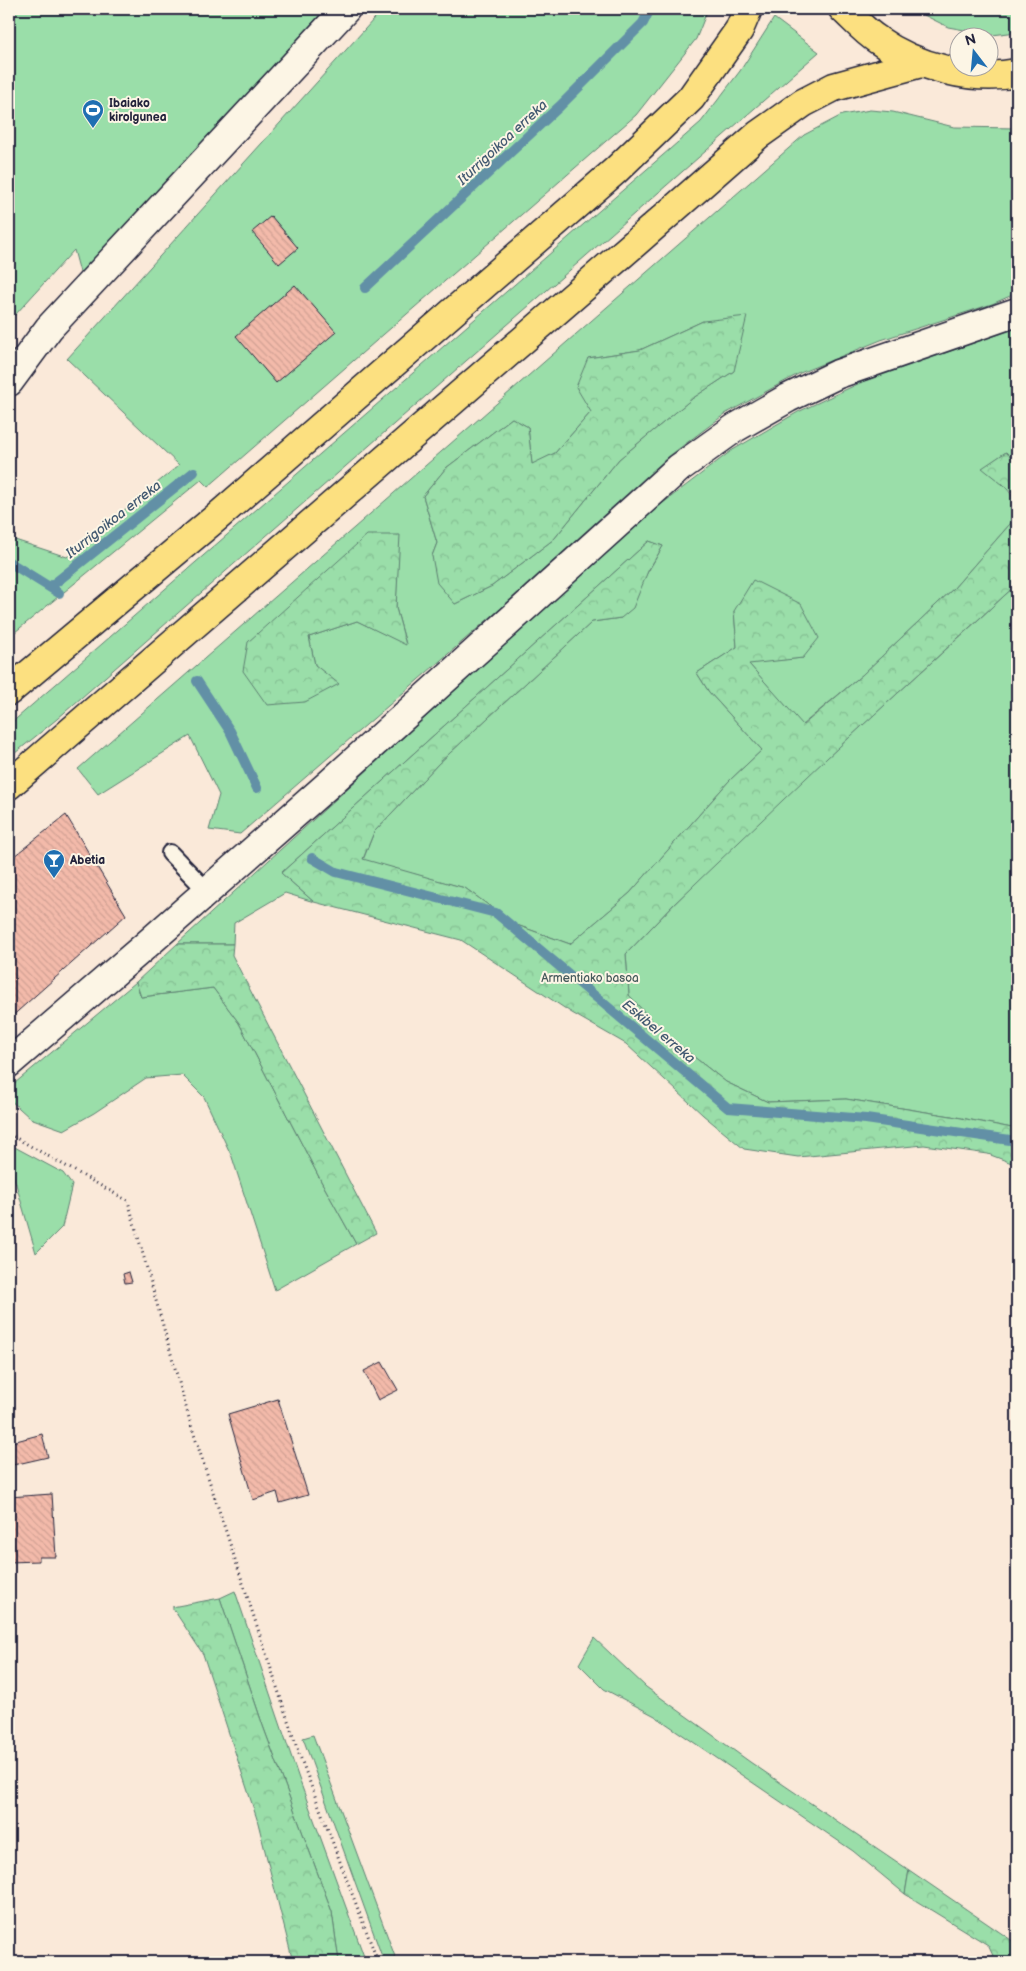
<svg xmlns="http://www.w3.org/2000/svg" width="1026" height="1971" font-family="'Balsamiq Sans',sans-serif">
  <defs>
    <pattern id="forest-crowns" width="20" height="18" patternUnits="userSpaceOnUse" patternTransform="scale(1.25)"><rect width="20" height="18" fill="#9adea9"/><path d="M2 6a3 3 0 1 1 6 0M12 15a3 3 0 1 1 6 0" fill="none" stroke="#84be92"/></pattern>
    <pattern id="building-back-hatch" width="6" height="6" patternUnits="userSpaceOnUse" patternTransform="scale(1.25)"><rect width="6" height="6" fill="#f3baaa"/><path d="M-1 5l2 2M0 0l6 6M5-1l2 2" fill="none" stroke="#d0a093"/></pattern>
  </defs>
  <rect width="100%" height="100%" fill="#fae9d9"/>
  <filter id="ink" filterUnits="userSpaceOnUse"><feTurbulence type="fractalNoise" baseFrequency=".02" numOctaves="2"/><feDisplacementMap in="SourceGraphic" scale="10" xChannelSelector="R" yChannelSelector="G"/><feConvolveMatrix kernelMatrix="1 2 1 2 8 2 1 2 1" color-interpolation-filters="sRGB"/></filter>
  <g filter="url(#ink)">
    <path fill="#9adea9" stroke="#5e8072" fill-rule="evenodd" d="M9,9H325L81,276L74,250L15,315L9,311Z
      M383,9H708L696,39L636,115L208,487L201,480L9,637V538L67,557L179,465L67,359Z
      M912,9H1017V32L992,35L948,27Z
      M774,18L819,52L57,719L9,758V725L701,122L740,71Z
      M870,110L893,112L954,127L1017,128V293L992,304L881,340L800,373L725,414L668,457L500,609L240,834L209,830L219,795L190,736L98,794L78,769L804,135L842,115ZM703,321L734,371L693,398L619,459L554,539L492,586L455,604L432,556L437,543L423,496L446,468L512,418L528,427L532,465L555,453L591,412L588,358L640,350ZM399,535L396,608L406,644L357,621L309,637L315,665L338,685L248,642Z
      M1017,328V463L1006,452L983,468C1000,483 1017,491 1017,516L954,588L862,675L802,725L748,663L803,658L734,611L737,647L697,673L709,692L762,750L729,781L630,893L570,944L514,924L465,888L363,860L374,832L438,764L592,622L621,618L663,546L649,541L281,873L314,902L285,893L234,923L233,944H177L646,516L731,451L798,412L862,382Z
      M1017,584V1129L951,1116L846,1099L768,1102L726,1082L661,1031L629,995L626,954C749,823 886,706 1017,584Z
      M136,982L141,997L213,988L239,1023L321,1181L356,1244L275,1290L232,1157L204,1097L182,1075L146,1078L94,1113L64,1130L30,1118L9,1099V1088Z
      M9,1144L63,1173L72,1185L62,1227L36,1253L11,1167H9Z
      M235,1591L298,1776L366,1962H339L332,1912L263,1726L220,1598Z
      M594,1638L646,1687L750,1762L909,1870L905,1894L853,1851L655,1716L604,1689L579,1664Z
      M313,1735L397,1962H384L303,1738Z"/>
    <path fill="url(#forest-crowns)" stroke="#5e8072" d="M747,316L734,371L693,398L619,459L554,539L492,586L455,604L437,583L432,556L437,543L423,496L446,468L512,418L528,427L532,464L555,453L591,412L576,387L588,358L640,350L703,321Z
      M1006,452L1017,463V506L1013,493L982,468Z
      M1017,516V584L827,758L673,905L626,954L629,995L661,1031L726,1082L768,1102L846,1099L951,1116L1017,1129V1165L988,1154L924,1145L798,1157L744,1149L703,1115L626,1044L572,1013L461,940L314,902L281,873L649,541L663,546L648,571L633,608L621,618L592,622L438,764L374,832L363,859L465,888L514,924L570,944L630,893L729,781L762,750L709,692L697,673L737,647L734,611L753,580L801,604L819,638L803,658L749,664L803,725L862,675L954,588Z
      M367,535H400L396,608L406,645L357,621L309,637L315,665L339,684L305,702L267,705L243,671L248,642Z
      M177,944H233L232,955L376,1233L356,1244L321,1181L239,1023L213,988L141,997L136,982Z
      M220,1598L263,1726L332,1912L339,1962H293L257,1819L203,1654L172,1607Z
      M909,1870L1017,1944V1962H996L988,1945L905,1894Z"/>
    <g fill="none" stroke-linecap="round" stroke-linejoin="round">
      <path stroke="#6290a6" stroke-width="10" d="M365,288L560,106L643,23L650,9
        M9,562L59,593
        M50,587L194,472
        M197,681L230,731L257,788
        M312,858L336,872L496,913L728,1108L866,1119L1017,1141"/>
    </g>
    <path fill="url(#building-back-hatch)" stroke="#22223b" d="M271,216L298,248L279,264L252,232Z
      M295,285L336,332L276,383L236,336Z
      M66,815L126,915L9,1019V860Z
      M129,1272L132,1282L125,1283L123,1274Z
      M382,1362L398,1390L378,1400L364,1371Z
      M278,1399L308,1495L280,1503L277,1492L253,1500L228,1414Z
      M42,1434L48,1457L13,1465L9,1443Z
      M52,1494L56,1557H39V1561L9,1562V1497Z"/>
    <g fill="none" stroke-linecap="round" stroke-linejoin="round">
      <g stroke="#22223b" stroke-width="20">
        <path id="service" d="M170,853L207,891"/>
      </g>
      <g stroke="#22223b" stroke-width="31">
        <path id="minor" d="M9,382L49,328L346,9"/>
      </g>
      <g stroke="#22223b" stroke-width="31">
        <path id="tertiary" d="M9,1063L145,946L329,784L679,468L735,428L788,398L838,374L1017,312"/>
      </g>
      <g stroke="#22223b" stroke-width="31">
        <path id="trunk" d="M843,9C854,19 865,32 878,40C914,66 973,82 1017,73"/>
      </g>
      <g stroke="#22223b" stroke-width="31">
        <path id="motorway" d="M9,691L217,517L615,171L691,98L739,30L748,9
          M9,785L635,243L758,135L803,103L834,87L921,63"/>
      </g>
      <path stroke="#22223b" stroke-width="3" stroke-dasharray="1 4" stroke-linecap="butt" d="M9,1134L128,1201L191,1425L298,1751L378,1962"/>
      <use href="#service" stroke="#fcf5e5" stroke-width="16"/>
      <use href="#minor" stroke="#fcf5e5" stroke-width="28"/>
      <use href="#tertiary" stroke="#fcf5e5" stroke-width="28"/>
      <use href="#trunk" stroke="#fce080" stroke-width="28"/>
      <use href="#motorway" stroke="#fce080" stroke-width="28"/>
    </g>
  </g>
  <defs>
    <g id="stadium-pin" transform="scale(1.125)"><path d="M0 17L-7.5 6A9.5 9.5 0 1 1 7.5 6Z" fill="#1f6fb2" stroke="#fcf5e5"/><path d="M0-5a6.5 5 0 1 0 0 10a6.5 5 0 1 0 0-10ZM-3.5-1.8h7v3.6h-7Z" fill="#fff"/></g>
    <g id="bar-pin" transform="scale(1.125)"><path d="M0 17L-7.5 6A9.5 9.5 0 1 1 7.5 6Z" fill="#1f6fb2" stroke="#fcf5e5"/><path d="M-6-5H6L.8 .8V4.5H3.5V6h-7V4.5H-.8V.8Z" fill="#fff"/></g>
  </defs>
  <g fill-rule="evenodd">
    <use href="#stadium-pin" x="93" y="110"/>
    <use href="#bar-pin" x="54" y="860"/>
  </g>
  <g text-anchor="middle" stroke-width="4" stroke-linejoin="round" paint-order="stroke">
    <g font-size="12" font-weight="bold" fill="#22223b" stroke="#fcf5e5" text-anchor="start">
      <text x="109" y="107">Ibaiako<tspan x="109" dy="14">kirolgunea</tspan></text>
      <text x="70" y="864">Abetia</text>
    </g>
    <g font-size="12" fill="#465a5c" stroke="#fcf5e5">
      <text x="590" y="982">Armentiako basoa</text>
    </g>
    <g font-size="14" font-style="italic" fill="#425971" stroke="#fcf5e5">
      <text transform="translate(502 142) rotate(-43)" y="5">Iturrigoikoa erreka</text>
      <text transform="translate(113 519) rotate(-38)" y="5">Iturrigoikoa erreka</text>
      <text transform="translate(659 1031) rotate(40)" y="5">Eskibel erreka</text>
    </g>
  </g>
  <rect width="1026" height="1971" fill="none" stroke="#fcf5e5" stroke-width="30"/>
  <rect x="15" y="15" width="996" height="1941" fill="none" stroke="#22223b" stroke-width="2" filter="url(#ink)"/>
  <g transform="translate(974 52) rotate(344)"><circle r="24" fill="#fcf5e5" stroke="#a5a1a1"/>
  <path d="M0-4L9 19L0 12L-9 19Z" fill="#1f6fb2"/>
  <text y="-8" font-size="14" font-weight="bold" text-anchor="middle" fill="#22223b">N</text>
  </g>
</svg>
